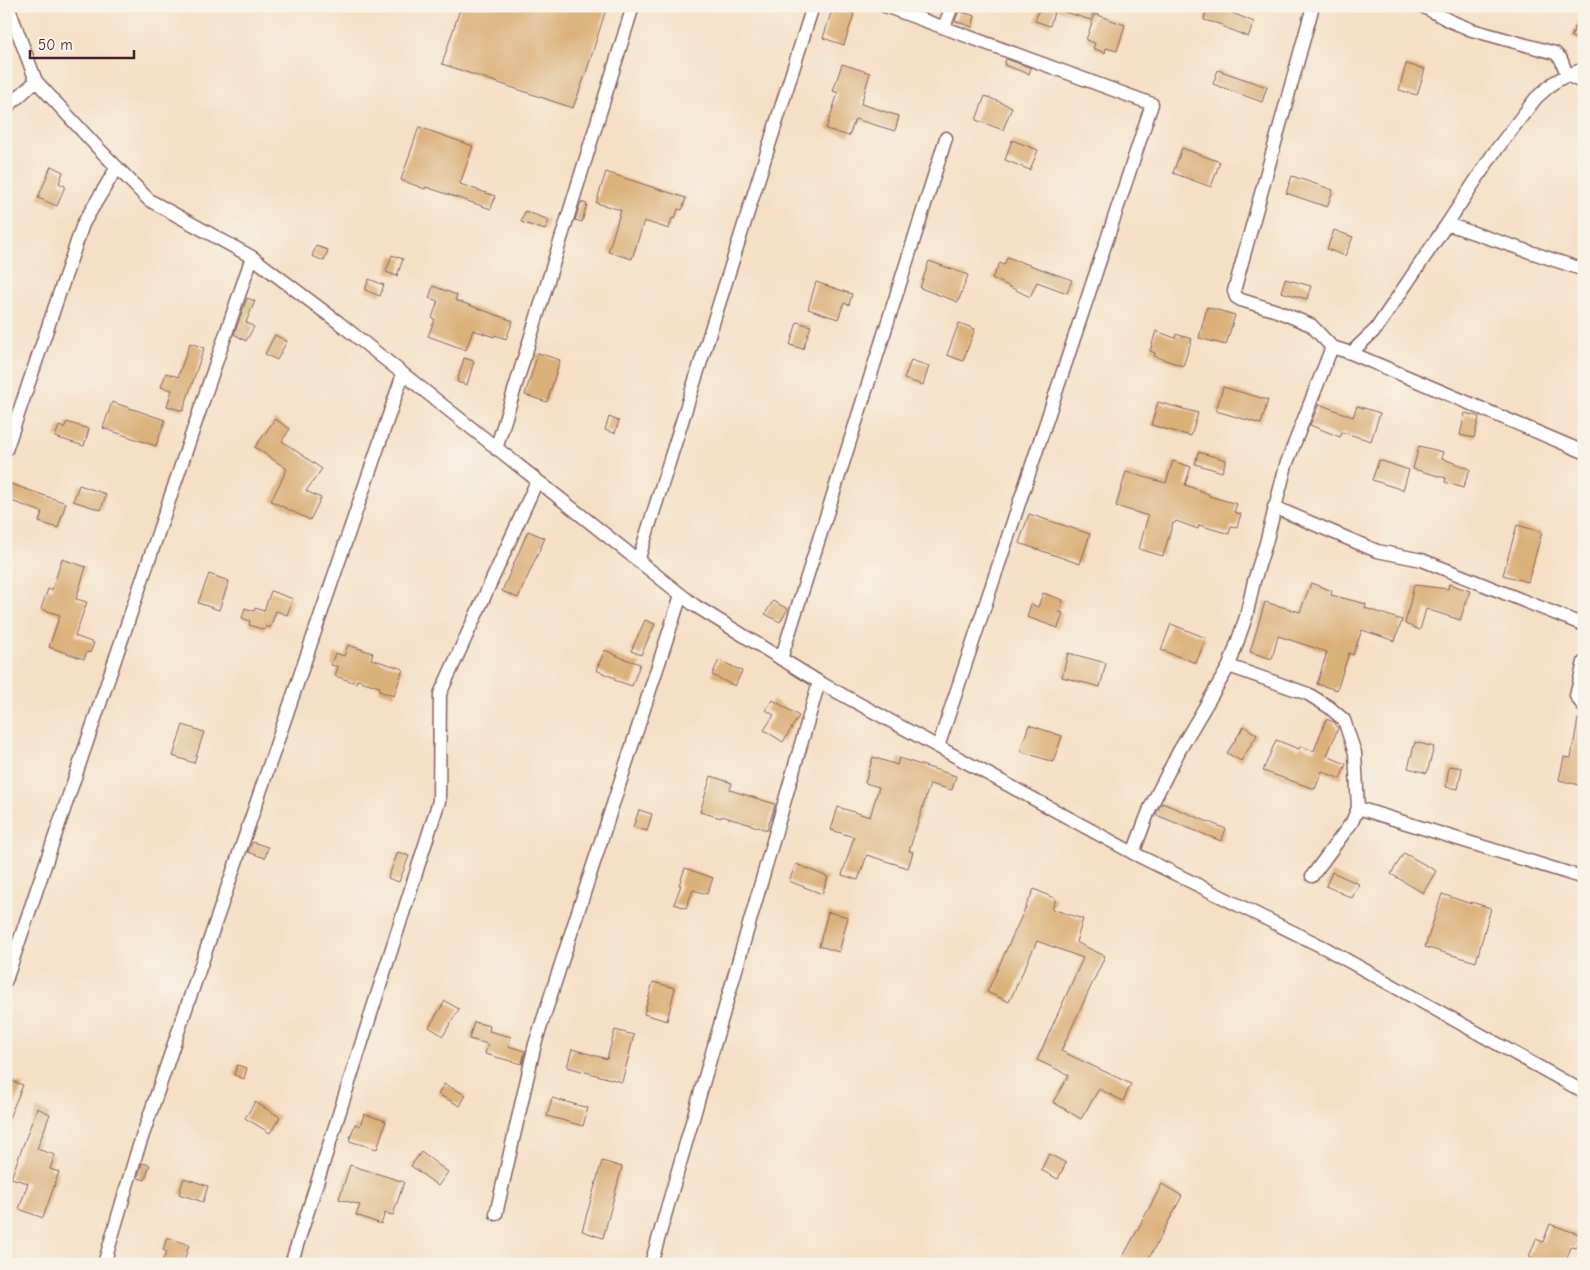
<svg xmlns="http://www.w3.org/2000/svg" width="1590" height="1270" viewBox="0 0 1590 1270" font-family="'Comic Neue',sans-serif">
	<rect width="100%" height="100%" fill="#f7f3e8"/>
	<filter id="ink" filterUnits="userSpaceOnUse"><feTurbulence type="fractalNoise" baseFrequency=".02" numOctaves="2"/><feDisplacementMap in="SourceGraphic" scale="10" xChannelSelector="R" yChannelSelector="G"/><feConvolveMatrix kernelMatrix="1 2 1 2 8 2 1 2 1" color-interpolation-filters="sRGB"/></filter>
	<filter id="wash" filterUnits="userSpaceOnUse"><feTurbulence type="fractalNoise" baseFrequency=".0096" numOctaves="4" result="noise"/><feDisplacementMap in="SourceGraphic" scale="20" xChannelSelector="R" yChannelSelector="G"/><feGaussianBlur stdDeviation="1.12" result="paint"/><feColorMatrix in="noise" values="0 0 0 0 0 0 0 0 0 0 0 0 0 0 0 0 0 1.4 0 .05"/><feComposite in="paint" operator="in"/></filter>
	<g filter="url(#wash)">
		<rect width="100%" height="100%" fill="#f5dfc5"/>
		<g id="blocks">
			<path fill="#dbb17a" d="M461 6H607L587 70 573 108 442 64Z
				M1040 6 1055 9V6H1095L1091 20 1055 9 1050 26 1035 21Z
				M1207 6H1224L1223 9 1254 22 1248 37 1222 26 1223 25 1204 20Z
				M833 7 854 14 844 45 823 38Z
				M1584 7V42L1571 37Z
				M959 11 975 16 972 27 955 21Z
				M1095 14 1125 25 1117 51 1106 48 1105 53 1093 48 1095 43 1086 40Z
				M1006 59 1031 68 1029 74 1004 65Z
				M842 64 870 73 861 104 899 116 895 131 855 119 849 136 826 129 838 93 833 91Z
				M1406 64 1425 69 1417 95 1399 90Z
				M1218 70 1267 87 1262 102 1213 84Z
				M985 96 1012 107 1003 130 976 120Z
				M419 127 473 146 460 184 495 196 491 209 426 187 425 189 401 180Z
				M1012 140 1038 150 1030 170 1005 160Z
				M1182 148 1220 162 1211 187 1173 173Z
				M51 166 63 172 59 183 65 186 57 206 38 198Z
				M606 172 686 198 682 210 678 209 675 219 672 218 669 229 644 221 632 259 608 252 621 210 596 203Z
				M1292 176 1333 190 1327 207 1286 193Z
				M581 202 587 204 582 222 575 220Z
				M525 211 549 220 545 230 521 222Z
				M1334 230 1353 237 1345 256 1327 249Z
				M316 246 328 250 324 261 312 256Z
				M392 255 403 259 397 276 386 272Z
				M1007 257 1072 280 1067 293 1037 282 1030 297 992 278 1000 263 1004 265Z
				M929 261 968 275 958 302 920 288Z
				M369 279 384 285 380 296 365 290Z
				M1285 279 1311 286 1307 299 1281 292Z
				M816 282 852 294 849 305 844 303 838 319 808 309Z
				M433 286 457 295 455 300 513 321 506 339 495 335 494 337 473 330 466 350 428 336 435 319 432 318 438 301 429 298Z
				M247 298 255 301 246 322 254 327 246 341 234 334Z
				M1207 307 1235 315 1226 345 1199 338Z
				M797 322 811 326 803 349 790 345Z
				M959 323 975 329 963 361 947 355Z
				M1156 331 1175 338 1176 334 1192 339 1183 366 1154 356 1155 353 1150 351Z
				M275 335 287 341 277 360 265 354Z
				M190 343 204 348 183 411 167 406 172 390 161 387 166 373 178 377Z
				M538 353 560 360 547 402 525 395Z
				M464 358 474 361 467 385 457 382Z
				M911 360 929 366 923 385 904 379Z
				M1223 387 1268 400 1261 424 1216 411Z
				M112 402 165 420 156 446 103 428Z
				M1158 402 1198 413 1191 436 1151 425Z
				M1319 404 1353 417 1357 406 1380 413 1371 441 1342 432 1340 437 1310 425Z
				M1465 413 1479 417 1474 438 1460 435Z
				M609 417 619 421 615 433 605 430Z
				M275 419 290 429 282 441 322 469 306 491 321 498 310 520 271 501 287 469 255 447Z
				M67 422 89 429 84 446 55 437 59 426 64 428Z
				M1419 446 1443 452 1441 458 1470 469 1463 488 1445 482 1446 478 1413 469Z
				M1198 452 1226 460 1222 472 1195 464Z
				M1379 460 1409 470 1403 490 1372 480Z
				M1173 461 1191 467 1185 485 1209 494V496L1237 504 1234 512 1241 514 1237 527 1231 526 1229 534 1199 525 1198 529 1176 521 1175 523H1173L1163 556 1139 549 1148 516 1116 506 1126 472 1166 483Z
				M11 484 66 503 58 528 39 522 42 512 6 499Z
				M79 485 106 494 101 510 73 501Z
				M1029 514 1090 534 1080 564 1019 543Z
				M1517 525 1542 532 1528 582 1503 575Z
				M528 531 545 538 518 598 502 591Z
				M62 559 86 567 76 599 87 602 75 636 94 643 90 653 87 652 84 659 49 647 60 615 41 609 48 589 52 590Z
				M209 574 229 581 219 610 198 603Z
				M1311 583 1332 591 1331 595 1366 604 1365 608 1402 620 1395 641 1362 630 1353 655 1349 653 1337 690 1317 684 1327 652 1278 636 1272 659 1250 652 1265 602 1300 612Z
				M1449 584 1470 591 1460 620 1426 609 1420 630 1405 624 1414 585 1448 589Z
				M271 591 293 599 287 615 276 611 270 628 266 626 265 630 249 625 250 621 242 618 245 608 254 611 255 608 264 611Z
				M1043 593 1063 600 1059 612 1063 613 1058 628 1027 617 1031 604 1038 607Z
				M773 601 788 609 780 622 765 614Z
				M645 620 655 624 641 655 631 651Z
				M1171 624 1206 638 1196 663 1161 650Z
				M348 645 373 653 371 659 403 669 394 696 379 691 380 687 357 680 356 683 335 676 338 667 331 665 335 653 344 656Z
				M605 650 622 658 640 664 632 686 614 680 615 678 596 670Z
				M1068 653 1106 663 1100 687 1062 677Z
				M719 660 742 671 735 686 712 675Z
				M773 700 799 716 783 742 764 730 774 715 766 710Z
				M1326 719 1334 722 1338 728 1327 756 1346 764 1340 779 1322 771 1315 789 1263 771 1276 740 1299 749 1301 746 1314 751Z
				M1578 719 1584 720V765L1579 785 1559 780 1564 757 1571 758Z
				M183 725 204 732 194 763 173 756Z
				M1029 725 1062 736 1053 762 1020 751Z
				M1244 726 1257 735 1241 761 1227 753Z
				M1415 742 1434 747 1427 773 1408 768Z
				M873 757 897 765 899 758 956 776 952 790 930 784 909 851 913 852 908 868 867 855 858 880 842 875 854 837 831 830 838 807 870 817 879 787 865 783Z
				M1449 766 1462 768 1458 789 1446 787Z
				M711 776 732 783 730 790 775 804 767 830 722 816 721 818 700 812Z
				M1162 803 1226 829 1221 841 1156 815Z
				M639 810 652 814 647 831 633 827Z
				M252 842 268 847 265 858 248 852Z
				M398 852 409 856 399 882 388 878Z
				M1404 853 1436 871 1423 893 1391 874Z
				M796 864 828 877 822 894 789 881Z
				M685 868 713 878 707 894 693 890 686 908 674 904 681 885H679Z
				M1332 872 1359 884 1352 898 1326 886Z
				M1034 889 1056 899 1052 909 1083 919 1076 942 1105 956 1061 1051 1131 1084 1123 1101 1099 1089 1081 1119 1053 1102 1069 1075 1037 1060 1083 958 1037 941 1009 1002 987 992Z
				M1442 894 1471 904V902L1491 908 1476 962 1425 947Z
				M828 912 848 917 839 952 819 946Z
				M653 982 675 988 667 1021 644 1014Z
				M445 1001 459 1009 443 1036 429 1027Z
				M474 1022 490 1026 489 1031 511 1037 508 1046 525 1051 522 1064 485 1054 488 1044 469 1039Z
				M615 1030 634 1035 622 1082 567 1067 572 1049 607 1059Z
				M237 1065 247 1068 244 1079 234 1075Z
				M6 1079 23 1085 6 1125Z
				M444 1084 466 1095 460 1106 438 1094Z
				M552 1098 588 1108 583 1126 547 1116Z
				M255 1102 280 1117 270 1133 245 1118Z
				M37 1108 50 1114 37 1149 55 1155 50 1169 59 1172 43 1218 19 1209 28 1183 11 1178Z
				M364 1114 386 1121 377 1149 349 1141 355 1124 360 1126Z
				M421 1152 448 1172 438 1186 411 1166Z
				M1049 1154 1066 1163 1058 1179 1041 1170Z
				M602 1161 622 1167 603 1238 582 1231Z
				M142 1163 150 1165 145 1180 138 1178Z
				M350 1165 404 1182 393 1215 385 1213 381 1224 356 1215 360 1205 339 1199Z
				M184 1178 208 1186 203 1202 179 1194Z
				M1162 1184 1182 1196 1146 1264H1119Z
				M1550 1224 1581 1235 1576 1248 1571 1247 1565 1264H1546L1529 1257 1536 1239 1543 1242Z
				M167 1237 189 1245 183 1264H160L167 1252 163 1250Z"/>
		</g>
	</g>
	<g filter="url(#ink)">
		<use href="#blocks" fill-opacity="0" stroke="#866261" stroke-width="1"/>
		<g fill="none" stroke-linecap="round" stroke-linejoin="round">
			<defs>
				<path id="minor" d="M8 6 36 81 98 148 149 200 252 257 338 322 694 605 819 682 1133 853 1325 948 1584 1092
					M885 6 1152 104 938 747
					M1313 6 1234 291 1236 297 1241 300 1277 311 1311 325 1332 347 1351 353 1376 329 1447 224 1584 270
					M1422 6 1450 21 1472 30 1555 53 1561 59 1567 75 1584 83
					M944 27 952 6
					M6 108 36 81
					M1447 224 1493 154 1536 98 1553 83 1567 75 1584 69
					M1351 353 1584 452
					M496 449 633 6
					M6 450 83 224 117 167
					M1274 507 1377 551 1422 560 1584 625
					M638 561 813 6
					M781 659 946 138
					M1584 662 1576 696 1584 707
					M1229 666 1308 694 1329 707 1344 720 1355 753 1358 808 1584 878
					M1133 853 1150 808 1179 751 1229 666 1246 617 1254 581 1266 543 1286 465 1332 347
					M1312 876 1352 822 1358 808
					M6 980 252 257
					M496 1214 535 1044 681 595
					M104 1264 136 1155 403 374
					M291 1264 439 801 440 694 537 481
					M651 1264 819 682"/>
			</defs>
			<use href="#minor" stroke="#866261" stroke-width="15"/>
			<use href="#minor" stroke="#fff" stroke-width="12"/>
		</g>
	</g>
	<rect width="1590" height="1270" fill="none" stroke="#f7f3e8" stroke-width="25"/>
	<path d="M30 50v8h104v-8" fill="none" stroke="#4a1f2b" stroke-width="2.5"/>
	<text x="38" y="50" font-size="15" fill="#4a1f2b" stroke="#f7f3e8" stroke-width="4" paint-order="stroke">50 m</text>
</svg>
